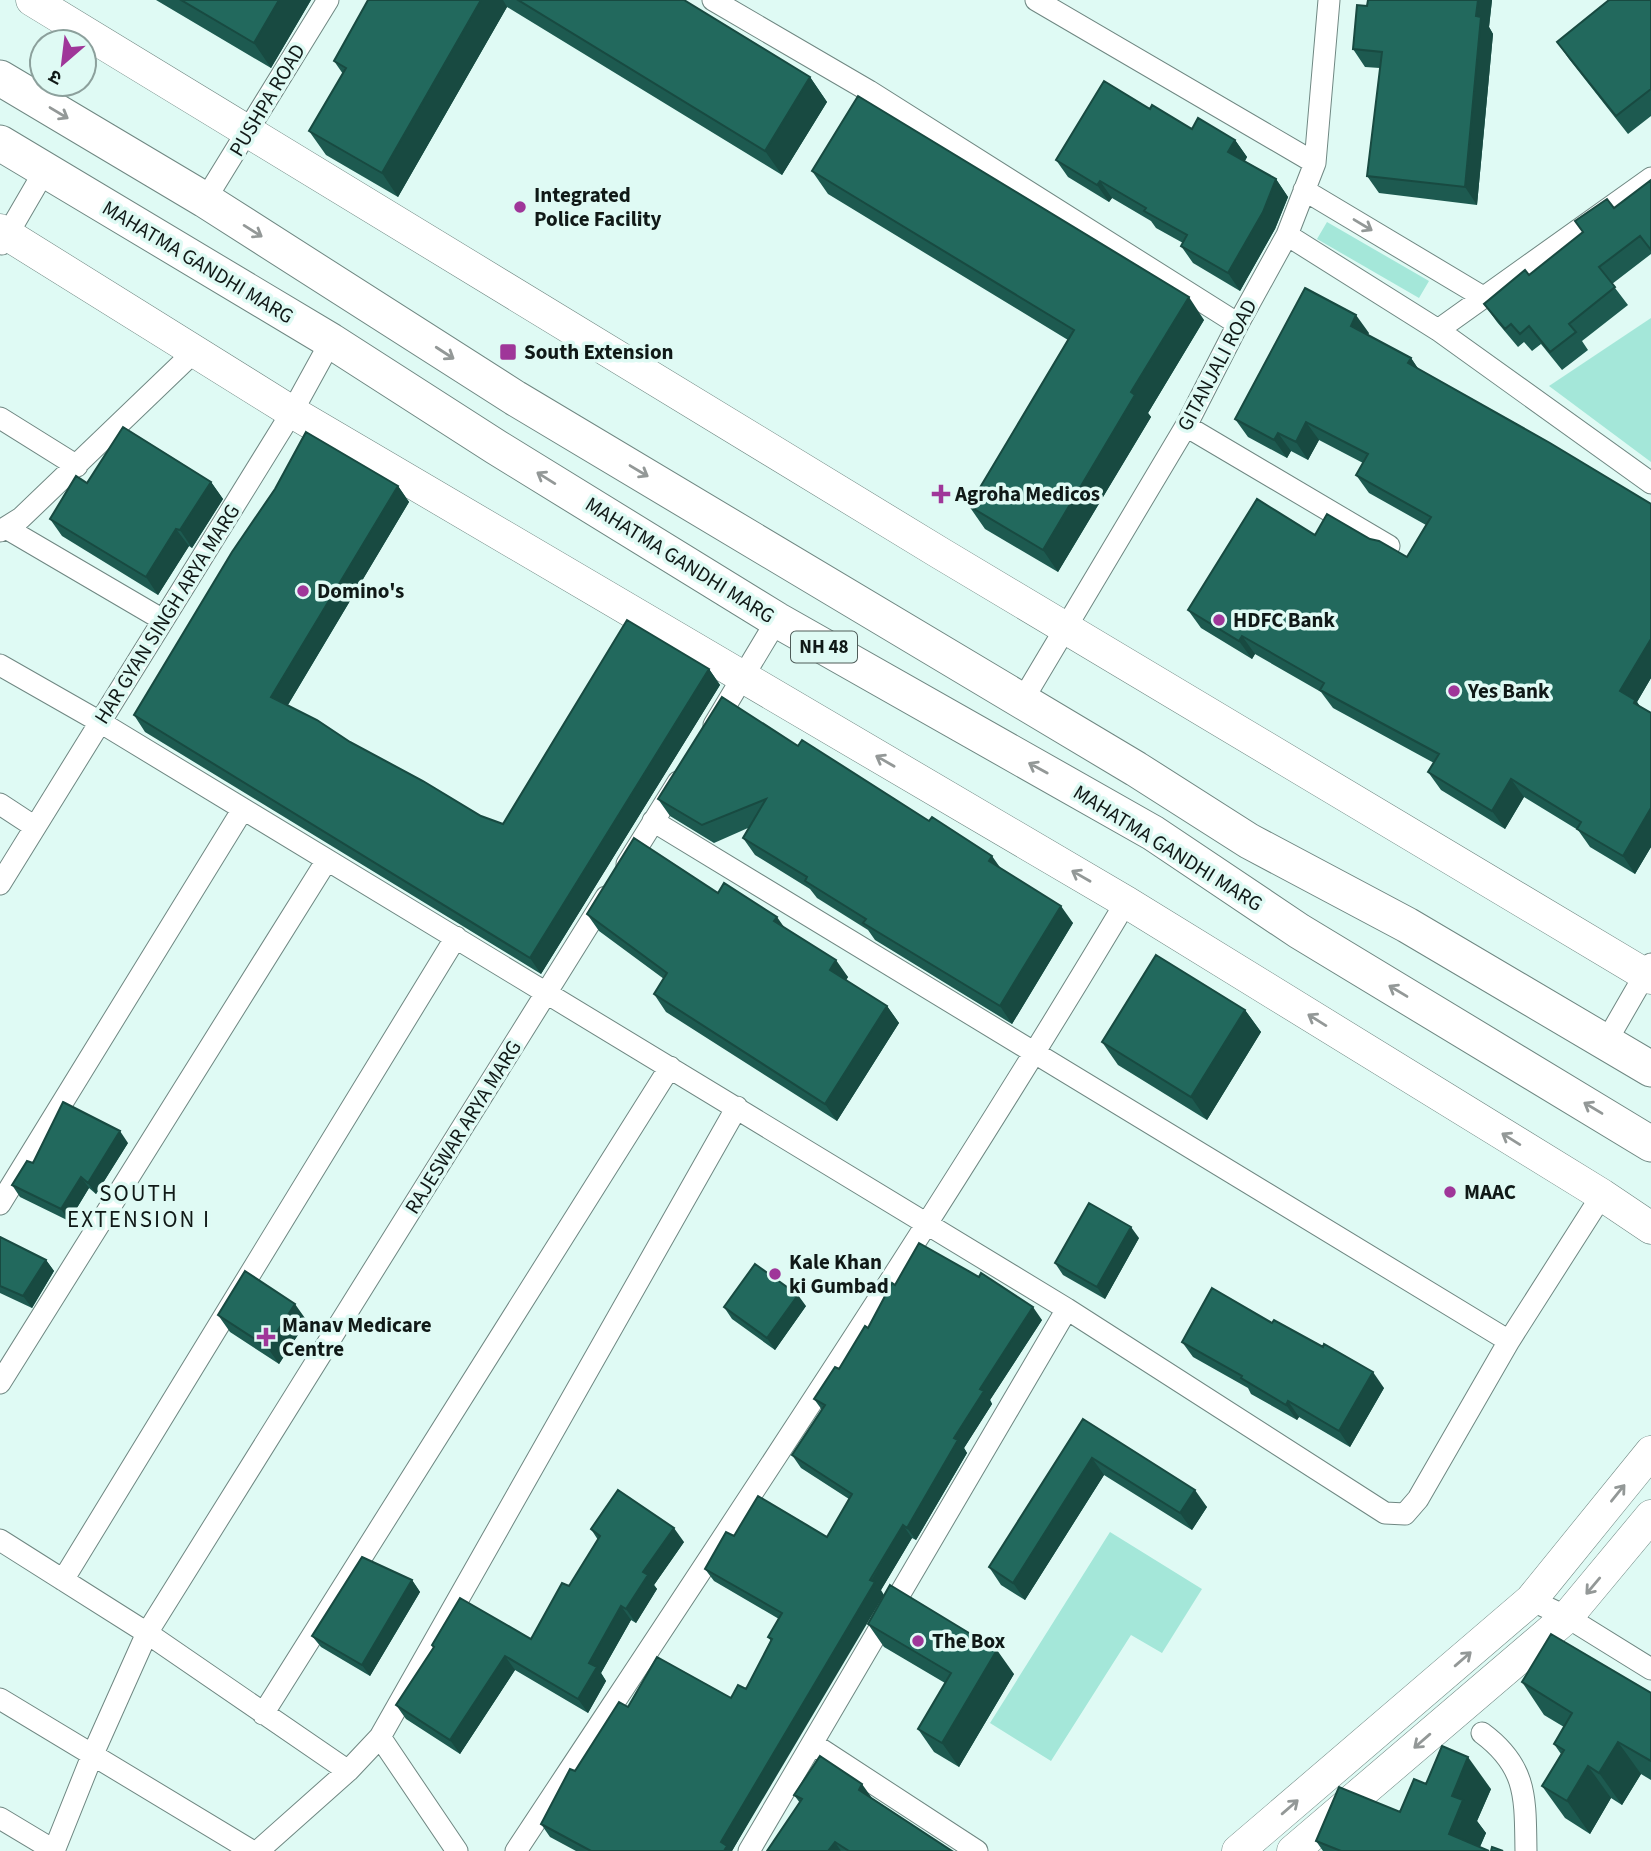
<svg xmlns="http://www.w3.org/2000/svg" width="1651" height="1851" viewBox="0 0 1651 1851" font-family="'Source Sans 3','Noto Sans Devanagari',sans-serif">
	<rect width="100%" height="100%" fill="#dffaf4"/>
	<path fill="#a4e7d9" d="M1327 222 1429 281 1419 298 1317 239Z
		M1651 318V462L1549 386Z
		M1110 1532 1202 1589 1162 1653 1131 1635 1051 1761 990 1723Z"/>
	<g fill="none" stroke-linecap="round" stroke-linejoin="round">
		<defs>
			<path id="street" d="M713 0 869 91 1238 324
				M1036 0 1315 163
				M1304 190 1483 297
				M205 200 328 0
				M1287 235 1438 330 1651 483
				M2 244 45 170
				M1438 330 1651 178
				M0 418 77 466
				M1186 426 1389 546
				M6 528 163 620
				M0 531 21 518 195 351
				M0 665 100 722 1067 1309 1385 1513 1405 1514 1418 1499 1509 1341 1602 1195
				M1022 701 1186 426 1238 324 1287 235 1315 163 1329 0
				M714 725 777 620
				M0 804 35 827
				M653 821 1509 1341
				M627 864 678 782
				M0 884 292 412 331 341
				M1606 1042 1651 964
				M0 1204 243 809
				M0 1383 327 860
				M0 1540 147 1633 348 1771
				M63 1580 456 937
				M1531 1600 1567 1617 1651 1669
				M0 1699 252 1851
				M263 1714 670 1067
				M1482 1733C1528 1767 1525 1799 1526 1851
				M380 1737 457 1851
				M813 1744 977 1851
				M0 1818 55 1851
				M54 1851 92 1756 147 1633 606 897
				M258 1851 348 1771 380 1737 737 1107
				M516 1851C723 1537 933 1225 1126 902
				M749 1851 1067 1309"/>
			<path id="secondary" d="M32 0 940 553 1651 978
				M0 230 292 412 1126 902 1602 1195 1651 1228
				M1238 1851 1531 1600 1651 1452
				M1293 1851 1567 1617 1651 1516"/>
			<path id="primary" d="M0 78 205 200 515 398 1136 769 1249 841 1407 925 1651 1069
				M0 143 331 341 496 447 777 620 1153 833 1299 931 1651 1144"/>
		</defs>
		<use href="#street" stroke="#6f8782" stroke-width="23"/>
		<use href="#secondary" stroke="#6f8782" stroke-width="33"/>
		<use href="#primary" stroke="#6f8782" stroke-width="37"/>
		<use href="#street" stroke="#fff" stroke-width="21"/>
		<use href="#secondary" stroke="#fff" stroke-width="32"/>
		<use href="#primary" stroke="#fff" stroke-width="35"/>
	</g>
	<path fill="#1d5a50" d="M156 0H311L271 68Z
		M368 0H684L810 77 827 102 782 175 507 7 398 197 326 155 309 131 343 74 334 61Z
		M1368 0H1492L1489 27 1493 34 1477 205 1379 193 1367 176 1380 68 1365 67 1353 49 1367 6Z
		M1651 0V116L1628 134 1569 59 1557 42Z
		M1150 109 1192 129 1235 140 1247 157 1245 161 1276 179 1288 197 1275 229 1240 291 1193 263 1181 246 1183 243 1156 228 1151 221 1112 198 1109 202 1068 177 1056 160Z
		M812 171 1204 320 1148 413 1151 417 1058 572 985 529 969 506 1068 340 828 194Z
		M1651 180V254L1612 284 1628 305 1582 341 1588 350 1562 370 1541 344 1532 351 1524 342 1518 347 1497 322 1484 304 1529 275Z
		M1369 333 1368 335 1411 358 1419 370 1651 504V678L1637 702 1640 707 1651 713V847L1635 874 1590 847 1578 830 1524 797 1505 829 1441 790 1428 772 1434 763 1333 708 1321 692 1255 654 1252 659 1201 628 1188 610 1315 535 1370 539 1407 557 1426 525 1369 493 1356 475 1363 463 1319 440 1308 460 1291 451 1287 458 1248 437 1235 419Z
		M211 482 223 499 192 548 189 546 158 595 62 536 50 519 87 483Z
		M398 486 409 502 288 705 350 742 481 816 503 824 709 669 720 685 541 974 145 732 134 715Z
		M798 746 1000 868 1073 923 1012 1024 875 940 868 930 817 898 810 889 755 855 743 838 748 828 714 843 670 816 658 799Z
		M718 893 784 927 848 977 846 980 887 1006 899 1023 837 1121 666 1012 654 994 664 979 599 931 587 914Z
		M1245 1010 1261 1032 1207 1120 1118 1065 1102 1042Z
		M128 1143 96 1194 89 1188 69 1221 20 1197 12 1185 33 1163Z
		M0 1237 46 1260 54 1271 32 1308 0 1293Z
		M1139 1238 1105 1299 1063 1275 1055 1263Z
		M895 1285 1042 1320 990 1400 992 1404 964 1448 967 1453 916 1540 912 1538 881 1590 732 1851H576L550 1837 541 1824 575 1771 628 1707 731 1698 746 1689 771 1641 768 1637 779 1619 714 1581 705 1569 734 1536 827 1537 849 1499 801 1468 792 1455 822 1410 814 1399 839 1369 868 1328Z
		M806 1306 775 1350 732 1319 724 1307Z
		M218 1315 307 1321 279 1364 230 1332Z
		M1182 1342 1384 1388 1350 1447 1299 1417 1297 1420 1251 1394 1248 1388 1193 1357Z
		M1083 1419 1207 1507 1192 1530 1104 1475 1025 1600 1001 1585 989 1567Z
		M591 1529 684 1542 654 1585 657 1589 636 1623 631 1620 601 1673 606 1681 588 1713 515 1670 460 1754 406 1719 396 1705 434 1648 432 1645 531 1639 569 1586 598 1540Z
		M412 1580 420 1592 370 1676 321 1647 312 1636Z
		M868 1624 1014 1674 959 1767 934 1752 918 1729 945 1683 884 1647Z
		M1522 1682 1651 1693V1780L1641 1774 1622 1805 1611 1798 1590 1834 1565 1818 1542 1786 1561 1754 1554 1744 1564 1727 1544 1715Z
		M1426 1784 1491 1789 1477 1821 1486 1833 1480 1847 1489 1851H1323L1316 1841 1400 1812Z
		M794 1795 872 1798 952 1851H767L800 1803Z"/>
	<path fill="#184a41" d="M279 0H311L271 68 254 43Z
		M481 0H503L507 7 398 197 382 173Z
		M1478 0H1492L1489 27 1493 34 1477 205 1465 187Z
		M810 77 827 102 782 175 765 151Z
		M1235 140 1247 157 1240 169 1228 152Z
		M1276 179 1288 197 1275 229 1240 291 1228 273Z
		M1100 181 1112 198 1109 202 1097 185Z
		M1189 297 1204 320 1148 413 1151 417 1058 572 1043 550 1131 392Z
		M1356 315 1369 333 1363 344 1351 326Z
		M1411 358 1423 376 1408 363Z
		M1306 422 1319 440 1308 460 1296 442Z
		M1278 433 1291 451 1287 458 1274 440Z
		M211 482 223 499 192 548 180 530Z
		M398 486 409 502 283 713 271 697Z
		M176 529 189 546 158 595 146 577Z
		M1242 636 1255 654 1252 659 1239 641Z
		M1651 639V678L1637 702 1648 718 1620 691Z
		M709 669 720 685 541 974 530 958Z
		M1511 779 1524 797 1505 829 1492 811Z
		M1651 808V847L1635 874 1623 856Z
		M992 856 1004 873 989 861Z
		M1061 906 1073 923 1012 1024 1000 1006Z
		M777 917 789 934 774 921Z
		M836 960 848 977 842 987 830 970Z
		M887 1006 899 1023 837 1121 825 1104Z
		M1245 1010 1261 1032 1207 1120 1191 1097Z
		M120 1131 128 1143 96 1194 88 1183Z
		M81 1177 89 1188 69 1221 61 1209Z
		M1131 1227 1139 1238 1105 1299 1097 1287Z
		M46 1260 54 1271 32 1308 23 1296Z
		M798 1295 806 1306 775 1350 767 1338Z
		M295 1304 307 1321 279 1364 267 1347Z
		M1033 1307 1042 1320 990 1400 992 1404 964 1448 967 1453 916 1540 907 1528 980 1389Z
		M1373 1372 1384 1388 1350 1447 1339 1431Z
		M1288 1401 1299 1417 1297 1420 1286 1405Z
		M1092 1458 1104 1475 1025 1600 1013 1583Z
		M1195 1490 1207 1507 1192 1530 1180 1513Z
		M903 1525 912 1538 881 1590 884 1595 732 1851H724L721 1842Z
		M674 1528 684 1542 654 1585 657 1589 636 1623 626 1609 643 1572Z
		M412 1580 420 1592 370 1676 362 1665Z
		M621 1606 631 1620 601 1673 606 1681 588 1713 578 1699 589 1663Z
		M997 1650 1014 1674 959 1767 942 1743Z
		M505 1656 515 1670 460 1754 450 1740Z
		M1618 1742 1641 1774 1622 1805 1599 1773Z
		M1468 1757 1491 1789 1477 1821 1486 1833 1478 1851 1449 1834 1452 1796Z
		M1588 1766 1611 1798 1590 1834 1567 1801Z
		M862 1784 872 1798 859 1790Z
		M835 1842 841 1851H828Z"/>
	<path fill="#22695d" stroke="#184a41" stroke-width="2" d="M181 0H279L254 43Z
		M368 0H481L382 173 309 131 346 68 334 61Z
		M518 0H684L810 77 765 151Z
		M1368 0H1478L1476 16 1481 17 1465 187 1367 176 1382 52 1353 49 1357 5 1367 6Z
		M1609 0H1651V89L1616 116 1557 42Z
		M1104 81 1150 109 1152 105 1192 129 1198 118 1235 140 1228 152 1276 179 1263 212 1228 273 1181 246 1187 235 1144 211 1146 208 1100 181 1097 185 1056 160Z
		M858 96 1189 297 1131 392 1135 395 1043 550 969 506 1074 330 812 171Z
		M1651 180V250L1640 236 1599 267 1615 287 1569 324 1576 332 1550 352 1529 326 1520 334 1511 324 1505 329 1484 304 1525 270 1529 275 1583 232 1575 221 1607 199 1614 208Z
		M1305 288 1356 315 1351 326 1411 358 1408 363 1550 443 1651 504V639L1620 691 1635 700 1634 703 1651 713V808L1623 856 1577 829 1581 822 1511 779 1492 811 1428 772 1439 754 1320 690 1324 683 1242 636 1239 641 1188 610 1257 499 1315 535 1327 514 1370 539 1379 541 1407 557 1431 517 1356 475 1368 454 1306 422 1296 442 1278 433 1274 440 1235 419Z
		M123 427 211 482 180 530 176 529 146 577 50 519 76 476 87 483Z
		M306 432 398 486 271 697 317 720 350 742 423 781 481 816 503 824 627 620 709 669 530 958 134 715 232 552 275 489Z
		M722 697 798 746 802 740 929 821 932 817 992 856 989 861 1061 906 1000 1006 863 923 866 919 805 881 807 877 743 838 766 799 702 825 658 799Z
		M634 838 718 893 724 883 777 917 774 921 836 960 830 970 887 1006 825 1104 654 994 667 973 587 914Z
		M1156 955 1245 1010 1191 1097 1102 1042Z
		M63 1102 120 1131 88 1183 81 1177 61 1209 12 1185 27 1161 33 1163Z
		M1089 1203 1131 1227 1097 1287 1055 1263Z
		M0 1237 46 1260 23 1296 0 1286Z
		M919 1243 979 1277 981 1273 1033 1307 980 1389 984 1391 954 1438 958 1440 907 1528 903 1525 870 1580 875 1582 721 1842 727 1846 724 1851H591L541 1824 570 1769 575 1771 619 1702 628 1707 657 1657 731 1698 738 1685 746 1689 772 1639 768 1637 782 1613 705 1569 726 1532 734 1536 758 1496 827 1537 852 1494 792 1455 825 1405 814 1399 835 1367 839 1369 865 1326 868 1328 892 1283 895 1285Z
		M755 1264 798 1295 767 1338 724 1307Z
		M245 1271 295 1304 267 1347 218 1315Z
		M1212 1288 1272 1323 1274 1320 1323 1347 1324 1344 1373 1372 1339 1431 1288 1401 1286 1405 1241 1378 1242 1376 1182 1342Z
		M1083 1419 1195 1490 1180 1513 1092 1458 1013 1583 989 1567Z
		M618 1490 674 1528 643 1572 648 1575 626 1609 621 1606 589 1663 597 1667 578 1699 505 1656 450 1740 396 1705 434 1647 432 1645 460 1598 531 1639 562 1583 569 1586 600 1536 591 1529Z
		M362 1557 412 1580 362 1665 312 1636Z
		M890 1585 997 1650 942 1743 918 1729 951 1673 868 1624Z
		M1551 1634 1651 1693V1761L1618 1742 1599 1773 1588 1766 1567 1801 1542 1786 1564 1750 1554 1744 1572 1713 1522 1682Z
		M1442 1746 1468 1757 1452 1796 1463 1800 1449 1834 1489 1851H1341L1316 1841 1339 1787 1400 1812 1414 1779 1426 1784Z
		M820 1756 862 1784 859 1790 952 1851H849L835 1842 828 1851H767L802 1799 794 1795Z
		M1492 1847 1503 1851H1491Z"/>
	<defs><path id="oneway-shaft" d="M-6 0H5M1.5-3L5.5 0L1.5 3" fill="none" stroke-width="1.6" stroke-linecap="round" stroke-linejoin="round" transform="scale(1.75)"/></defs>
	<g stroke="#939897">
		<use href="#oneway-shaft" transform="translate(59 113) rotate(31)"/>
		<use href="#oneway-shaft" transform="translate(1363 225) rotate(31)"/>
		<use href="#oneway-shaft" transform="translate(253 231) rotate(32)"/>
		<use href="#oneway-shaft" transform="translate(445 353) rotate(33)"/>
		<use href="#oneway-shaft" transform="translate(639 471) rotate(31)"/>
		<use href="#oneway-shaft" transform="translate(546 478) rotate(-148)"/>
		<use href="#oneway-shaft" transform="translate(885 761) rotate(-150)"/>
		<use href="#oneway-shaft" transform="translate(1038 768) rotate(-151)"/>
		<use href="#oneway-shaft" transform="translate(1081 876) rotate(-150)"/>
		<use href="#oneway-shaft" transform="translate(1398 991) rotate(-149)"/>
		<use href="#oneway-shaft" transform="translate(1317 1020) rotate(-148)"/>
		<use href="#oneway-shaft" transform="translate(1593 1108) rotate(-149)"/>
		<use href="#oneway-shaft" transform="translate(1511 1139) rotate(-148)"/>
		<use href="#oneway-shaft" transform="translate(1618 1493) rotate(-51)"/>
		<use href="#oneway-shaft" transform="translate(1593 1586) rotate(130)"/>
		<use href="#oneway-shaft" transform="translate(1463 1659) rotate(-41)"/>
		<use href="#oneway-shaft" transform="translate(1422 1741) rotate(139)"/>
		<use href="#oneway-shaft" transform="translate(1290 1807) rotate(-41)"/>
	</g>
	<g fill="#9f3699" stroke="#dffaf4" stroke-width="2.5">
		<circle cx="520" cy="207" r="7"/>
		<rect x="499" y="343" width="18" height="18" rx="3.5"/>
		<path d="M937.5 483.5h7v7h7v7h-7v7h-7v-7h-7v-7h7z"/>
		<circle cx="303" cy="591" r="7"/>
		<circle cx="1219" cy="620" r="7"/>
		<circle cx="1454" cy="691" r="7"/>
		<circle cx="1450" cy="1192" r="7"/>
		<circle cx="775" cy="1274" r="7"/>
		<path d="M262.5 1326.5h7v7h7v7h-7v7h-7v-7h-7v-7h7z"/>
		<circle cx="918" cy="1641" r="7"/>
	</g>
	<g text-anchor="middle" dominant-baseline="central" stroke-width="7" stroke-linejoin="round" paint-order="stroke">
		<rect fill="#dffaf4" stroke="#4e5c59" stroke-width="2" x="791" y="631.5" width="66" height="31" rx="5"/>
		<g font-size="19" font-weight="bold" fill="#101917">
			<text x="824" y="647">NH 48</text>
		</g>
		<g font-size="21" fill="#101917" stroke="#dffaf4">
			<text transform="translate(267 100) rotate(-59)">PUSHPA ROAD</text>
			<text transform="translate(198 262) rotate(31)">MAHATMA GANDHI MARG</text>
			<text transform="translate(1217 365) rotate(-62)">GITANJALI ROAD</text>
			<text transform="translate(680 560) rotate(32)">MAHATMA GANDHI MARG</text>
			<text transform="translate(167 614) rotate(-58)">HAR GYAN SINGH ARYA MARG</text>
			<text transform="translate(1168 848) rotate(32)">MAHATMA GANDHI MARG</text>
			<text transform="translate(463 1127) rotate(-58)">RAJESWAR ARYA MARG</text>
		</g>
		<g font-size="21" font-weight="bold" fill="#101917" stroke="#dffaf4" text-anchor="start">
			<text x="534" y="195">Integrated<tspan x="534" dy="24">Police Facility</tspan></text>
			<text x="524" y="352">South Extension</text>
			<text x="955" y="494">Agroha Medicos</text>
			<text x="317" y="591">Domino's</text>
			<text x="1233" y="620">HDFC Bank</text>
			<text x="1468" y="691">Yes Bank</text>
			<text x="1464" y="1192">MAAC</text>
			<text x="789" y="1262">Kale Khan<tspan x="789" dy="24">ki Gumbad</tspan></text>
			<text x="282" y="1325">Manav Medicare<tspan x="282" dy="24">Centre</tspan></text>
			<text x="932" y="1641">The Box</text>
		</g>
		<g font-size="23" letter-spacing="2" fill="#101917" stroke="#dffaf4">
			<text x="139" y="1193">SOUTH<tspan x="139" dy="26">EXTENSION I</tspan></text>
		</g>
	</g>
	<g transform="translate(63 63) rotate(208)"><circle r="33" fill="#dffaf4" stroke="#8ca09c" stroke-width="2"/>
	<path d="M0-5L12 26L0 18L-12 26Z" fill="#9f3699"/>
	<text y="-10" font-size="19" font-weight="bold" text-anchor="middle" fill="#101917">उ</text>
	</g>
</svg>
